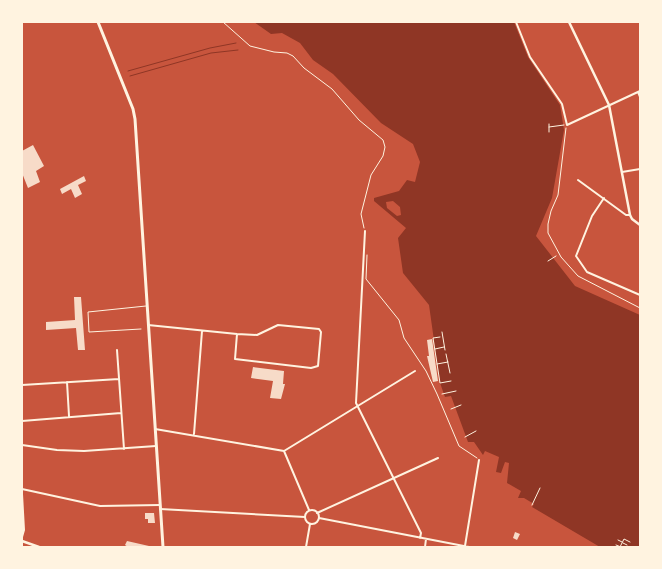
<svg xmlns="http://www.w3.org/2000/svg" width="662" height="569" viewBox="0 0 662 569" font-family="Karla,sans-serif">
	<rect width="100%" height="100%" fill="#c8553d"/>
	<path fill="#8f3625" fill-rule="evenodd" d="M254 22H514L528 57 560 105 564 130 552 198 536 236 575 286 640 315V547H600L532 507 534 504 524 498H518L521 491 507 483 509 463 505 462 501 473 496 472 499 457 485 451 483 455 474 442H468L451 396 445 397 440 383 429 305 403 273 398 238 406 228 374 201V198L399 191 407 180 415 182 420 162 413 144 381 123 333 74 313 60 300 43 282 33 271 34ZM393 201 400 207 401 215 397 216 387 208 386 202Z"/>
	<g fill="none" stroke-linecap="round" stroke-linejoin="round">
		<path stroke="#8f3625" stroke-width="1" d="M128 71 210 48 236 43
			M130 76 211 53 238 50"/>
	</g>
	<path fill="#f7dbc8" d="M33 145 44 166 36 171 40 182 28 188 22 173V151Z
		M84 176 86 181 78 185 82 194 75 198 71 189 62 194 60 189Z
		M74 297H81L85 350H78L76 328 46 330V322L75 320Z
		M432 339 438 381 433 382 427 356H429L427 340Z
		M253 367 284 371 283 384H285L281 399 270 398 273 381 251 378Z
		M145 513H154L155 523H148V519H145Z
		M515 532 520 534 517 540 513 538Z
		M127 541 149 546V547H128L125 545Z"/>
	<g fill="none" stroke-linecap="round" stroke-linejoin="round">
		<path stroke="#fff3e0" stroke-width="1" d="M223 22 250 46 274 52 287 53 293 56 304 68 332 89 359 120 383 140 385 147 383 156 371 175 361 214 364 228
			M549 124V132
			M549 127 564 125
			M566 128 558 195 551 211 548 224V233L561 257 578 276 640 308
			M367 255 366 279 399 320 404 338 426 371 437 394 459 446 477 458
			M548 261 556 256
			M442 332 445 350
			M440 337 433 338 440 383 451 381
			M435 349 444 347
			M446 354 450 373
			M437 364 448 362
			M442 394 456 391
			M451 409 461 405
			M465 437 476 431
			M532 505 540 488
			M618 540 622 542
			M623 543 627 545
			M616 545 621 547
			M620 547 624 539 630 542"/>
		<path stroke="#fff3e0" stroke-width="1" d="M141 329 89 332 88 312 146 306"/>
		<path stroke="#fff3e0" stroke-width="2" d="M516 22 530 57 562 104 567 125 640 91
			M638 92 640 97
			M622 172 640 169
			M578 180 626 215H630
			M604 198 592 216 576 256 587 272 640 295
			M365 231 356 403 421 533 420 538
			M148 325 237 334 257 335 278 325 319 329 321 332 318 366 311 368 235 359 237 334
			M117 350 124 449
			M67 382 69 416
			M22 385 119 379
			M22 421 121 413
			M155 429 284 451
			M194 434 202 331
			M22 445 57 450 84 451 156 446
			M284 451 415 371
			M284 451 309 510
			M22 489 100 506 160 505
			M22 494 24 530 22 537
			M160 509 305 517
			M305 517a7 7 0 1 1 14 0a7 7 0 1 1-14 0Z
			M317 513 438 458
			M319 518 469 547
			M465 546 479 460
			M306 547 310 524
			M425 547 426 539"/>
		<path stroke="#fff3e0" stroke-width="2.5" d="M569 22 609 105 630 215 632 219 640 225
			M22 541 39 547"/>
		<path stroke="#fff3e0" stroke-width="3" d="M98 22 133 109 135 119 163 547"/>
	</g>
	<rect width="662" height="569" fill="none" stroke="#fff3e0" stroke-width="46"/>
</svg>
